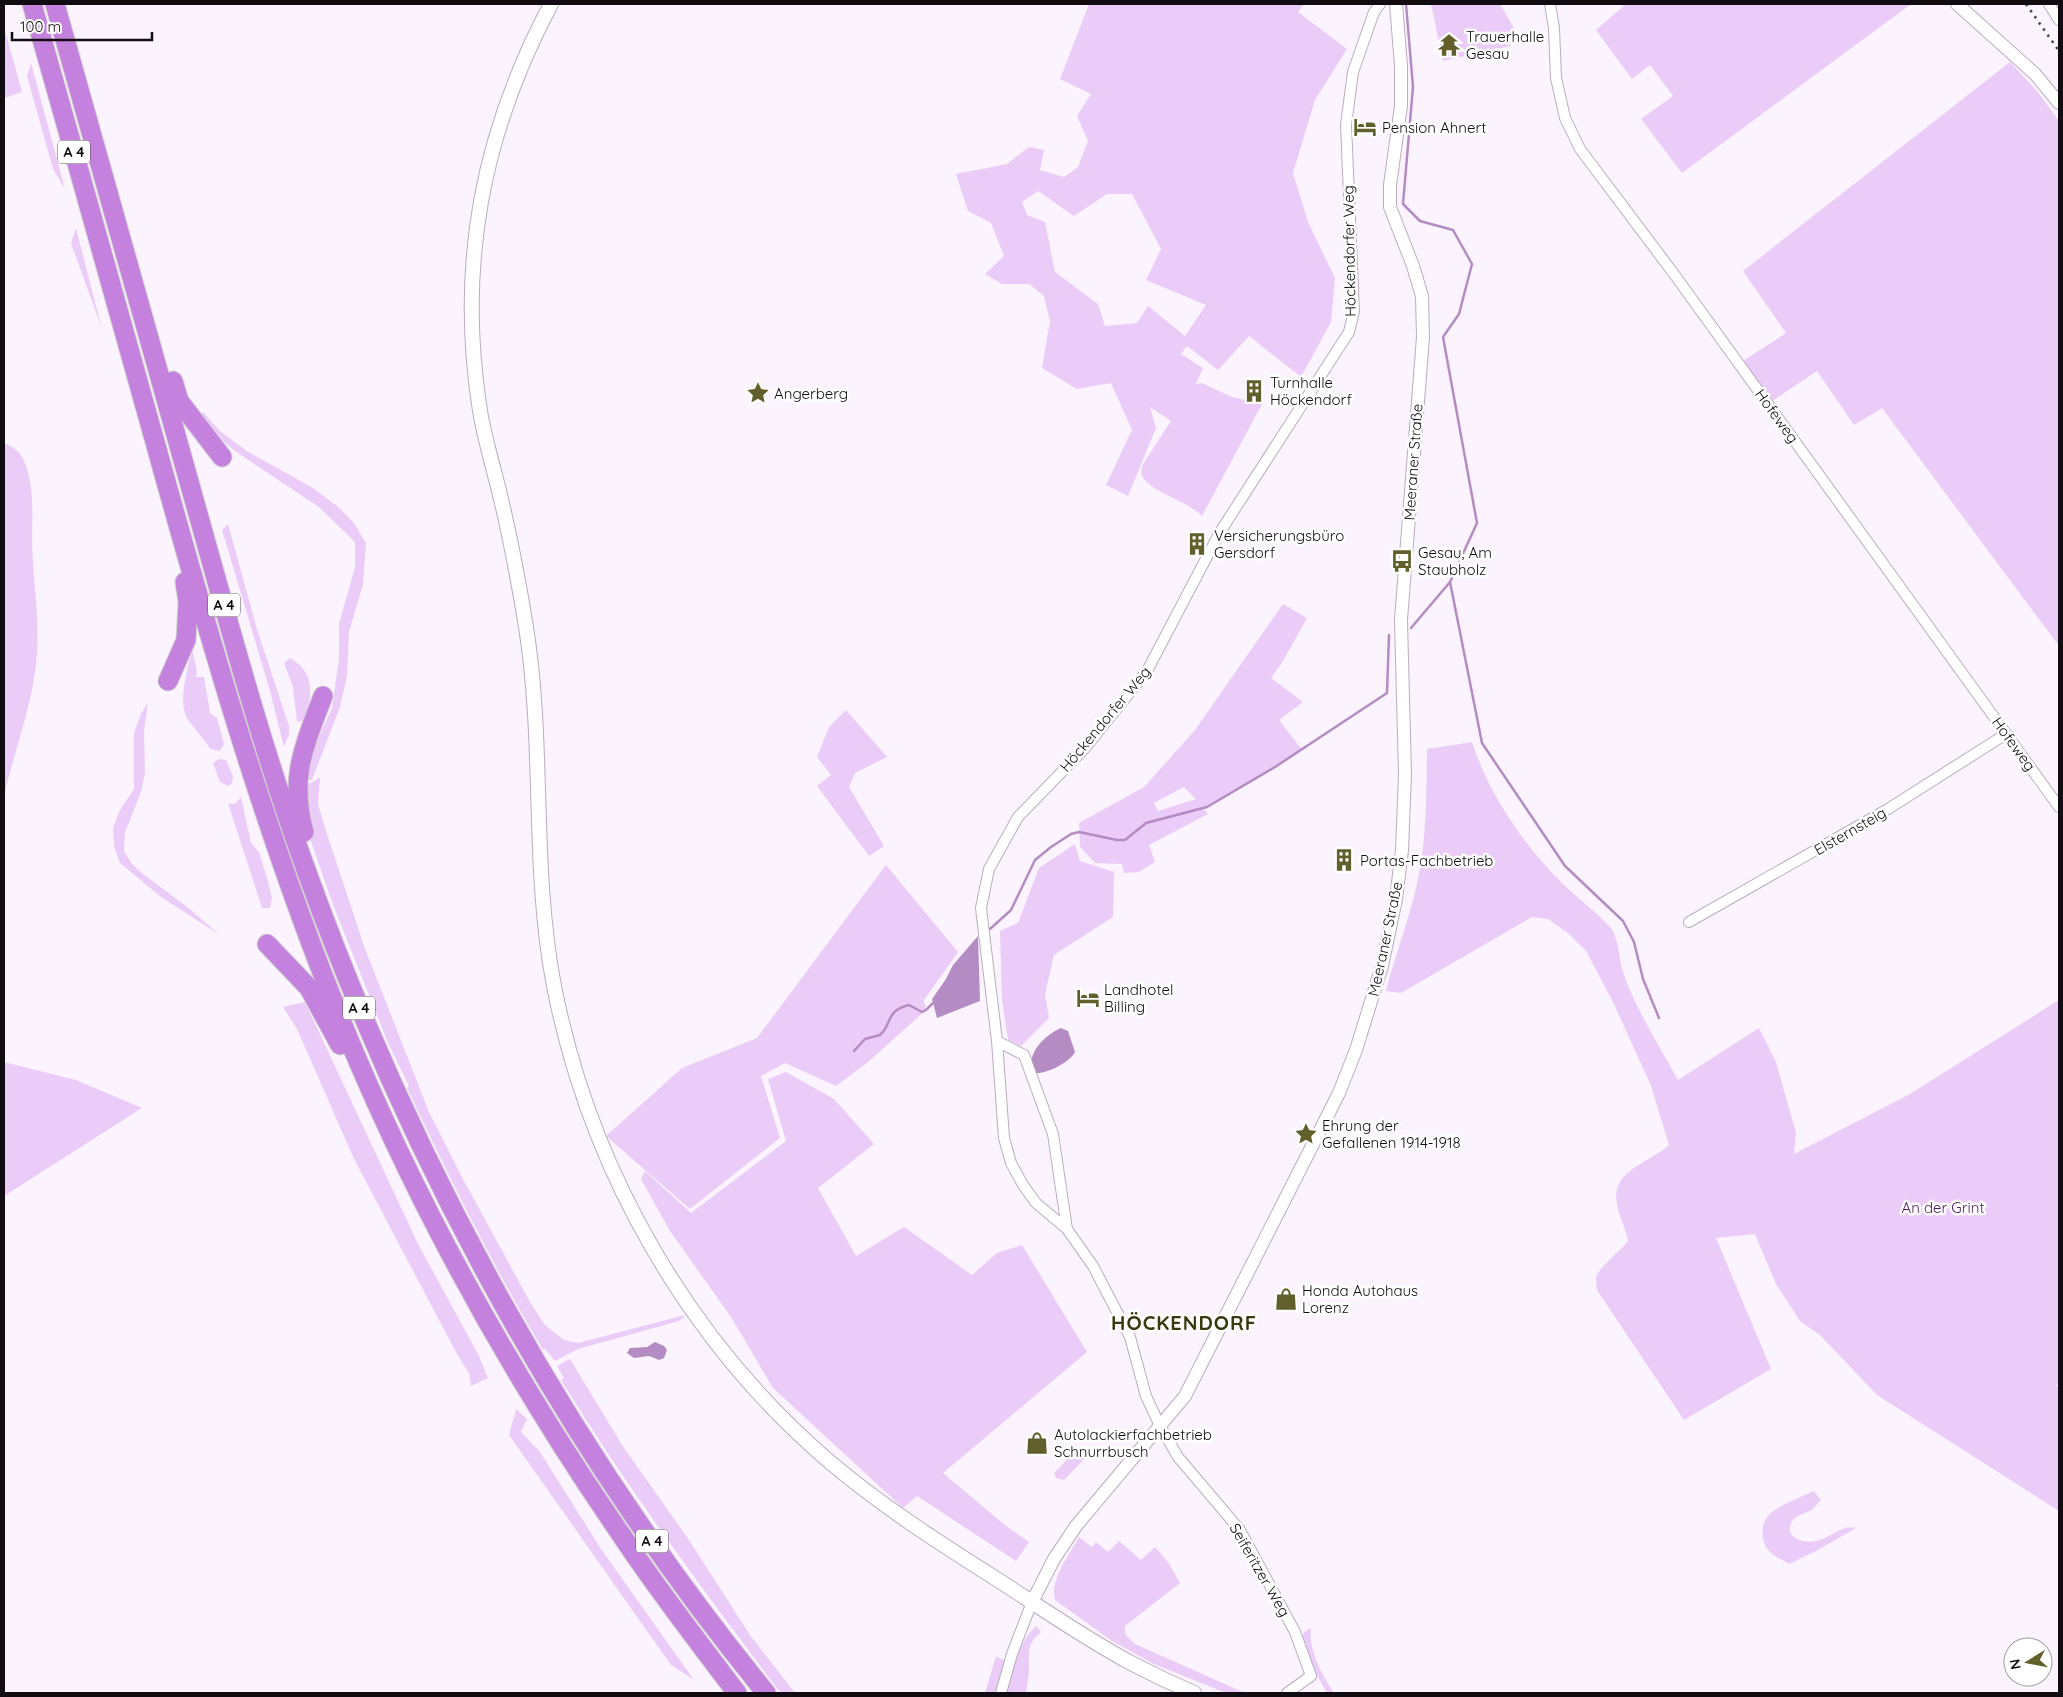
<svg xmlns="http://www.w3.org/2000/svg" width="2063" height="1697" viewBox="0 0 2063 1697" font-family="Quicksand,sans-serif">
	<rect width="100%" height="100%" fill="#fbf4fe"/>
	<path fill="#ebccf8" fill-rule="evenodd" d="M1089 4H1304L1298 12 1347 49 1315 100 1293 173 1308 222 1335 278 1331 322 1301 377 1249 336 1218 370 1187 346 1181 354 1203 368 1196 384 1202 383 1232 397 1262 404 1202 516C1187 501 1156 494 1144 479 1140 474 1141 469 1143 464L1171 421 1150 407 1156 428 1128 496 1106 485 1132 430 1111 383 1077 389 1042 368 1050 321 1044 296 1029 284H1002L985 274 1004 256 991 223 968 211 956 174 1007 164 1029 147 1044 150 1040 170 1064 177 1078 167 1088 141 1077 116 1091 94 1060 79ZM1038 191 1074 216 1107 194H1132L1161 249 1146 280 1206 305 1185 336 1148 306 1137 323 1105 326 1098 304 1055 272 1045 222 1027 215 1022 202Z
		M1431 4H1500L1519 37 1509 39 1510 46 1443 61Z
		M1626 4H1911L1682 173 1641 119 1673 96 1650 65 1632 79 1596 30Z
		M4 27 22 92 4 98Z
		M2010 62 2037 91 2059 121V646L1882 408 1854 425 1817 371 1772 401 1743 361 1786 333 1743 271Z
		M31 63 65 189 53 169 27 76Z
		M76 228 102 329 71 243Z
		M203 412 220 431 247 451 313 488 337 506 354 523 366 543 363 584 349 632 347 676 340 707 312 780H305L315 745 332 708 339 659V624L355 567V542L319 507 235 451 198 420Z
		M4 443C14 447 21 453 25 463 37 495 30 529 33 562 35 599 41 634 35 672 29 715 13 755 4 797Z
		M228 524 257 629 289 726V734L284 747 270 691 222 530Z
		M1283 604 1307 618 1283 661 1271 678 1303 702 1279 720 1302 750 1203 808 1208 814 1149 845 1155 862 1139 872 1124 873 1122 864 1095 863 1080 847 1079 823 1144 787 1195 730ZM1184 787 1196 799 1158 811 1154 803Z
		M192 649 197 671 196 677H204L210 713 217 718 224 744 220 751 210 749C204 738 196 731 189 721 176 704 188 669 192 649Z
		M290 658C316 673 312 695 305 720L297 722 293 687 284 663Z
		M148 702 144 731 145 773 141 792 125 832 124 851 132 864 143 874 186 906 220 935 161 897 120 863 114 846 113 828 120 810 134 789V733L141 714Z
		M846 710 887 757 855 773 849 787 884 846 869 856 817 786 831 775 817 757 829 727Z
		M1472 742C1489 794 1522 843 1561 882 1571 893 1608 921 1613 931 1619 944 1619 959 1623 972 1636 1010 1659 1045 1678 1080L1759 1028 1776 1062 1796 1133 1794 1154 1910 1094 2059 1000V1383L2056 1386 2059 1387V1511L1877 1395 1820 1335 1800 1321 1776 1284 1755 1234 1716 1238 1771 1369 1684 1420 1597 1290C1597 1287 1596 1282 1596 1278 1598 1267 1620 1252 1628 1241 1626 1228 1619 1217 1617 1204 1610 1170 1650 1163 1669 1145L1651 1086 1614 1004 1586 951 1569 934 1548 919 1532 917 1401 993 1386 991C1395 955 1409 920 1417 884 1427 840 1426 794 1427 749Z
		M219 759 226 760 233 776 232 783 228 786 220 782 213 763Z
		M320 778 318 804 327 834 364 946 429 1112 463 1179 530 1302 545 1325 564 1340 578 1343 685 1315 679 1321 578 1349 555 1361 545 1349 543 1350C493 1266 449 1177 407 1088L409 1086 388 1043 332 902 307 830 301 788Z
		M241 797 251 843 259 852 267 878 272 898 270 908H262L228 803 235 804Z
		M1075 844 1080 861 1114 872 1113 917 1054 955 1045 994 1049 1018 1021 1046 1008 1040 1002 1000 1000 931 1018 923 1039 868Z
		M886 865 958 952 924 1000 926 1010 868 1062 836 1086 785 1063 761 1076 780 1138 690 1209 606 1136 682 1068 757 1038Z
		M305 1002 418 1244 478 1354 488 1378 471 1386 469 1373 457 1354 354 1159 297 1029 283 1007Z
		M4 1062 76 1080 142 1108 4 1196Z
		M786 1072 834 1099 874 1144 818 1188 856 1256 904 1227 972 1275 997 1253 1022 1245 1087 1352 943 1473 1006 1526 1029 1542 1016 1561 917 1496 903 1508 773 1388 731 1317 670 1231 641 1179 645 1171 691 1213 786 1141 768 1079Z
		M570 1359 622 1445 689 1540 750 1635 795 1693H781L779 1691C703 1590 627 1488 561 1380L564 1378 557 1366Z
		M516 1409 527 1419 521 1432 540 1452 601 1549 694 1680 671 1665 509 1435Z
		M1078 1448 1093 1450 1064 1480 1056 1478 1054 1473Z
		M1814 1491 1821 1500C1818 1502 1816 1506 1813 1509 1808 1513 1798 1514 1793 1520 1790 1523 1790 1527 1790 1531 1792 1541 1808 1543 1816 1541 1830 1539 1841 1524 1856 1528L1816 1551 1789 1564C1784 1560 1777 1558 1772 1554 1759 1542 1759 1523 1772 1512 1784 1503 1801 1497 1814 1491Z
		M1079 1537 1092 1547 1096 1542 1108 1552 1119 1541 1141 1560 1155 1547 1168 1562 1180 1583 1125 1626V1634L1135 1644 1245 1693H1226L1154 1664 1112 1641 1055 1600C1049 1580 1070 1554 1079 1537Z
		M1036 1626 1041 1632C1027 1642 1029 1653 1029 1669 1029 1677 1027 1685 1026 1693H1007C1013 1671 1018 1642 1036 1626Z
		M1311 1628C1308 1649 1322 1675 1334 1693H1327L1314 1670 1302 1638 1304 1632Z
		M996 1656 1005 1661 996 1693H985Z"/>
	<path fill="#b48cc3" d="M978 936 980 1001 937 1018 932 999 946 979 953 965Z
		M1061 1028 1068 1031 1075 1052C1069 1063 1045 1075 1033 1073 1025 1054 1045 1035 1061 1028Z
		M655 1342 664 1346 667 1350 664 1358 659 1360 649 1356 634 1358 627 1353 630 1348 647 1347Z"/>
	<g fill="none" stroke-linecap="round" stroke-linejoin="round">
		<path stroke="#b48cc3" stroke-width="2.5" d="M1406 4 1413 87 1403 204 1420 221 1453 230 1472 264 1459 314 1443 337 1477 523 1450 582 1482 743 1565 866 1623 921 1634 942 1643 979 1659 1018
			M1411 628 1450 582
			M990 929 1011 910 1035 860 1051 847 1071 834 1079 832 1117 840H1125L1146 823 1207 807 1275 767 1387 693 1389 635
			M854 1051 865 1039 880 1035C893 1023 885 1011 909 1005L922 1012 926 1010 933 1003"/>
		<defs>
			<path id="minor" d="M1550 4 1554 28 1556 78 1565 118 1580 149 1674 274 2059 807
				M2049 4 2059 20
				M1689 922 1888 809 2006 734
				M997 1041 1024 1055 1053 1134 1067 1229
				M1001 1693 1012 1654 1032 1602
				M1287 1693 1311 1676 1295 1632 1240 1530 1178 1457 1160 1426 1146 1396 1130 1337 1093 1266 1067 1229 1036 1203 1023 1185 1011 1163 1004 1138 997 1041 981 908 989 869 1018 817 1085 748 1147 671 1220 532 1349 332 1354 311 1346 125 1353 72 1374 12 1380 4"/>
			<path id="tertiary" d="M1957 4 2035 74 2059 103
				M1032 1602 1054 1559 1076 1526 1185 1396 1339 1093 1356 1050 1382 966 1396 899 1402 850 1405 774 1401 620 1423 337 1422 296 1413 266 1390 207V185L1401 106V66L1396 4"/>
			<path id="secondary" d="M551 4C482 134 457 265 480 411 485 441 494 469 501 499 511 541 519 584 526 627 545 746 531 867 554 986 590 1170 688 1341 831 1463 882 1506 938 1542 995 1578 1040 1607 1084 1638 1131 1663 1152 1674 1173 1684 1194 1693"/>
			<path id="motorway" d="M32 4C73 150 115 295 155 442 207 630 260 817 332 998 407 1187 507 1369 622 1536 658 1590 698 1642 737 1693
				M55 4C102 168 147 332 193 496 229 624 263 753 309 878 416 1172 568 1450 766 1693
				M173 381 179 401 222 457
				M168 681 186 640 188 602 185 582
				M304 832C289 777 304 747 323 696
				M267 944 309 988 340 1045"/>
		</defs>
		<use href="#minor" stroke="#b9adbe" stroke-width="12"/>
		<use href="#tertiary" stroke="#b9adbe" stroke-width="14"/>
		<use href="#secondary" stroke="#b9adbe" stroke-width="16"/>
		<use href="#motorway" stroke="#d4d3d4" stroke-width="21"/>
		<use href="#minor" stroke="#fff" stroke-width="10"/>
		<use href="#tertiary" stroke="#fff" stroke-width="12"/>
		<use href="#secondary" stroke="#fff" stroke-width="14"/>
		<use href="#motorway" stroke="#c481dd" stroke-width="19"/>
		<path stroke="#4c464d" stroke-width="2.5" stroke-dasharray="2.5 5" stroke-linecap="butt" d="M2026 4 2059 51"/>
	</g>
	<defs>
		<symbol id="temple-bare" viewBox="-9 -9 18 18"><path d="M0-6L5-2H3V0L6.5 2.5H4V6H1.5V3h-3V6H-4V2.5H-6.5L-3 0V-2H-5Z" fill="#615f2c" stroke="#fff" stroke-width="2.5" paint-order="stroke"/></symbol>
		<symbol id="hotel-bare" viewBox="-9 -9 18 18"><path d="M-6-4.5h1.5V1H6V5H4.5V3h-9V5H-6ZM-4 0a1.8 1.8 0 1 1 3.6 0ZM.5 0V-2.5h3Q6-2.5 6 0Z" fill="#615f2c" stroke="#fff" stroke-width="2.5" paint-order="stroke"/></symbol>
		<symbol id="building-bare" viewBox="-9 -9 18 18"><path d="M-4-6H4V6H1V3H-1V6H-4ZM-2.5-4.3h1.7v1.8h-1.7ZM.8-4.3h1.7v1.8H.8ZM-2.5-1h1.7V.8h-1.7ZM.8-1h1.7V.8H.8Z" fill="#615f2c" stroke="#fff" stroke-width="2.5" paint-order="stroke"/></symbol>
		<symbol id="sight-bare" viewBox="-9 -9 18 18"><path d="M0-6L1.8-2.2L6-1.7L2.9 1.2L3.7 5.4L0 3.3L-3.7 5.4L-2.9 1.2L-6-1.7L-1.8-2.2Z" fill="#615f2c" stroke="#fff" stroke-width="2.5" paint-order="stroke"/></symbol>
		<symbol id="bus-bare" viewBox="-9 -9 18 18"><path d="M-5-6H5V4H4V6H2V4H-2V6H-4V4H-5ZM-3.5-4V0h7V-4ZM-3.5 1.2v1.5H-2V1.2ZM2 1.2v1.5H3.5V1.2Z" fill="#615f2c" stroke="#fff" stroke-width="2.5" paint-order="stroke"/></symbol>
		<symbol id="shop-bare" viewBox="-9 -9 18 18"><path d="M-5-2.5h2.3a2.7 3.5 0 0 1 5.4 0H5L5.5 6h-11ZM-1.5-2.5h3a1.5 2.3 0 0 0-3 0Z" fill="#615f2c" stroke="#fff" stroke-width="2.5" paint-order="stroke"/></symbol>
	</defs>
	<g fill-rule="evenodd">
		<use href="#temple-bare" x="1433" y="29" width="32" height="32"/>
		<use href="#hotel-bare" x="1349" y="111" width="32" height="32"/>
		<use href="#building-bare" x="1238" y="375" width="32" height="32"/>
		<use href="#sight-bare" x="742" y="377" width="32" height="32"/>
		<use href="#building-bare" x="1181" y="528" width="32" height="32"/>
		<use href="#bus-bare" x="1386" y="545" width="32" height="32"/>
		<use href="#building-bare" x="1328" y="844" width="32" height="32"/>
		<use href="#hotel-bare" x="1072" y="982" width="32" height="32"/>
		<use href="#sight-bare" x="1290" y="1118" width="32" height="32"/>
		<use href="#shop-bare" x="1270" y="1283" width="32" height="32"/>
		<use href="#shop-bare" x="1021" y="1427" width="32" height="32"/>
	</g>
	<g text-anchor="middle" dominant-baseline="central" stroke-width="5" stroke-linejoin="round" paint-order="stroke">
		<g fill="#fff" stroke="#585559" stroke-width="1">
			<rect x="58" y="140.5" width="32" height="23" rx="4"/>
			<rect x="208" y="593.5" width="32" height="23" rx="4"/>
			<rect x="343" y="996.5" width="32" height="23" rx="4"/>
			<rect x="636" y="1529.5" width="32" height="23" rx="4"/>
		</g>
		<g font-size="14" font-weight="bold" fill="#110c12">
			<text x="74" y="152">A 4</text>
			<text x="224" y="605">A 4</text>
			<text x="359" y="1008">A 4</text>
			<text x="652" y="1541">A 4</text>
		</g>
		<g font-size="15" fill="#110c12" stroke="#fff" text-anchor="start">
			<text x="1466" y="36">Trauerhalle<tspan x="1466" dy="17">Gesau</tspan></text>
			<text x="1382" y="127">Pension Ahnert</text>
			<text x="1270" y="382">Turnhalle<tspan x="1270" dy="17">Höckendorf</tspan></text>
			<text x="774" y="393">Angerberg</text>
			<text x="1214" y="535">Versicherungsbüro<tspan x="1214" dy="17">Gersdorf</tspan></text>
			<text x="1418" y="552">Gesau, Am<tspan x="1418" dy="17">Staubholz</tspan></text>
			<text x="1360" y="860">Portas-Fachbetrieb</text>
			<text x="1104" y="989">Landhotel<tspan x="1104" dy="17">Billing</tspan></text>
			<text x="1322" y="1125">Ehrung der<tspan x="1322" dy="17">Gefallenen 1914-1918</tspan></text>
			<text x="1302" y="1290">Honda Autohaus<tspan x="1302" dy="17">Lorenz</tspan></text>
			<text x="1054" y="1434">Autolackierfachbetrieb<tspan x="1054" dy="17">Schnurrbusch</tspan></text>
		</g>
		<g font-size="15" fill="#110c12" stroke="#fff">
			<text transform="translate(1349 251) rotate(-91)">Höckendorfer Weg</text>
			<text transform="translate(1777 416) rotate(54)">Hofeweg</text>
			<text transform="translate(1413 462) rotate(-86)">Meeraner Straße</text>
			<text transform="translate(1105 719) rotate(-50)">Höckendorfer Weg</text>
			<text transform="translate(2014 744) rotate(54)">Hofeweg</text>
			<text transform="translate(1850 831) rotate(-30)">Elsternsteig</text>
			<text transform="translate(1385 939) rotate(-78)">Meeraner Straße</text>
			<text transform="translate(1260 1570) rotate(60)">Seiferitzer Weg</text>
		</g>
		<g font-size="15" fill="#4e1c5f" stroke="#fff">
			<text x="1943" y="1207">An der Grint</text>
		</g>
		<g font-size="20" font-weight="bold" letter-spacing="1" fill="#3a380e" stroke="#fff">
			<text x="1184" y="1322">HÖCKENDORF</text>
		</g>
	</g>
	<rect width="2063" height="1697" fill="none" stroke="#110c12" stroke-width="10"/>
	<g transform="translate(2028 1662) rotate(260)"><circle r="24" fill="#ffffff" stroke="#a09ea0"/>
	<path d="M0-4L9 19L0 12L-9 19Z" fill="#615f2c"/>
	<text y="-8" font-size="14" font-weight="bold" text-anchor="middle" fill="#110c12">N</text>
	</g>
	<path d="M12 32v8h140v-8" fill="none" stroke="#110c12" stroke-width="2.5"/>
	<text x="20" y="32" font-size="15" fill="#110c12" stroke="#ffffff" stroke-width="4" paint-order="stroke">100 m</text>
</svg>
